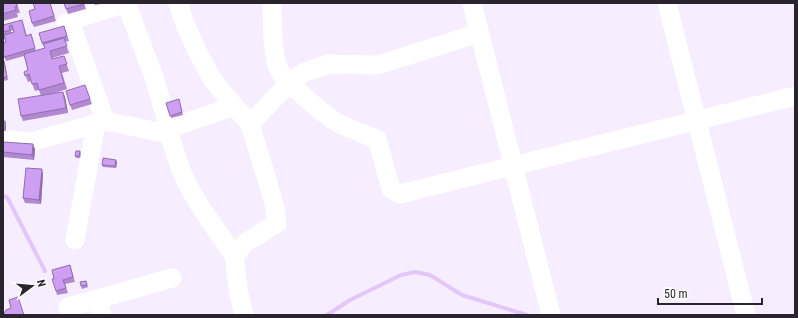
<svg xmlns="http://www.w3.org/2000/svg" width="798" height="318" viewBox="0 0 798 318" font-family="'Roboto Condensed',sans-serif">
	<rect width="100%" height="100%" fill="#f6edfe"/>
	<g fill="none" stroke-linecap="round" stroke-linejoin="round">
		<path stroke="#e3c6fa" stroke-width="4" d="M3 196 7 197 45 271
			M327 315 350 300 401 275 415 272 430 275 462 295 527 315"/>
		<path stroke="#fff" stroke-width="19" d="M178 3 185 24 199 55 213 80 226 96 250 124 274 203 277 223 245 243 234 257 239 294 244 315
			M272 3C272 20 272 58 280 72 286 82 328 118 338 123 350 129 364 134 377 139L391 189 400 194 795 96
			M472 3 551 315
			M667 3 746 315
			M70 21 126 3 154 77 169 129
			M66 23 70 21 105 121
			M250 124 290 82 303 73 328 64 378 65 479 33
			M168 129C173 146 177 163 185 179 198 206 217 231 235 256
			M3 139 31 142 105 121 159 132 234 106
			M75 240 96 123
			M68 307 98 299
			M102 315 98 299 172 278"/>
	</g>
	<path fill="#b188d1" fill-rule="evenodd" d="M3 3H17L20 13H17L18 17 3 21Z
		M50 3 56 21 34 27 32 23 35 9Z
		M84 3 86 9 68 14 66 9Z
		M94 3H106L95 5Z
		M22 20 27 36 31 34 36 51 45 48 42 43 64 26 69 41 65 42 69 53 52 58 53 59 64 56 69 71 62 73 67 89 52 94 65 97 68 113 23 121 21 116 41 96 39 90 35 91 31 81 28 82 24 72 28 70 24 56 6 61 3 53 6 42 3 35V25ZM13 30 14 32 11 33V31Z
		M3 61H4L5 64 8 80 3 81Z
		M87 90 92 104 72 110 70 105Z
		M179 99 183 115 171 118 166 103Z
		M3 121H5L6 124V131H3Z
		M3 142 35 149 34 160 3 157Z
		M80 151 81 154 80 158H76L75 156Z
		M117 162 116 168 103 167 102 165Z
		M43 174 41 204 25 203 23 198Z
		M70 265 75 282 65 284 68 293 57 295 56 291 54 279Z
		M86 281 88 287 82 289 80 282Z"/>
	<path fill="#906faa" d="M63 92 65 97 68 113 66 108Z
		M33 144 35 149 34 160 32 155Z
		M116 160 117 162 116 168 115 166Z
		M42 169 43 174 41 204 39 200Z"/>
	<path fill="#ce9ef3" stroke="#906faa" d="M3 3H16L17 6 15 7 16 10 3 14Z
		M33 3H50L54 16 32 23 29 11 35 9Z
		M64 3H84V4L66 9Z
		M22 20 26 36 31 34 35 48 4 57 3 53V43L6 42 4 35 14 32 12 25 9 26 10 30 3 32V25Z
		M64 26 67 36 42 43 39 33Z
		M64 38 67 46 50 51 52 59 64 56 67 64 59 66 64 83 39 90 37 83 32 84 29 74 25 76 24 72 28 70 24 54 45 48 43 44Z
		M3 61H4L7 77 3 78Z
		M85 85 90 99 70 105 66 91Z
		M63 92 66 108 21 116 18 99Z
		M179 99 182 112 170 116 166 103Z
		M3 121H5V129H3Z
		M3 142 33 144 32 155 3 152Z
		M76 151H80L79 156H75Z
		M103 158 116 160 115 166 102 165Z
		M26 168 42 169 39 200 23 198Z
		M70 265 73 277 63 280 66 288 56 291 52 279H54L52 270Z
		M86 281 87 285 81 286 80 282Z
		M18 297 24 315H3L6 310 11 308 9 300Z"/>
	<rect width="798" height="318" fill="none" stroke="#2a242e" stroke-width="8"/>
	<g transform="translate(32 286) rotate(74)" stroke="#ffffff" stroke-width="3" paint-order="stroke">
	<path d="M0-3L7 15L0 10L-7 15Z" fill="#2a242e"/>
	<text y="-6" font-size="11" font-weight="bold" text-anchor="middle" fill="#2a242e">N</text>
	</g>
	<path d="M658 298v6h104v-6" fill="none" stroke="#2a242e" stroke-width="2"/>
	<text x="664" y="298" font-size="12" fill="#2a242e" stroke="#ffffff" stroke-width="3" paint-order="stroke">50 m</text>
</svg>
